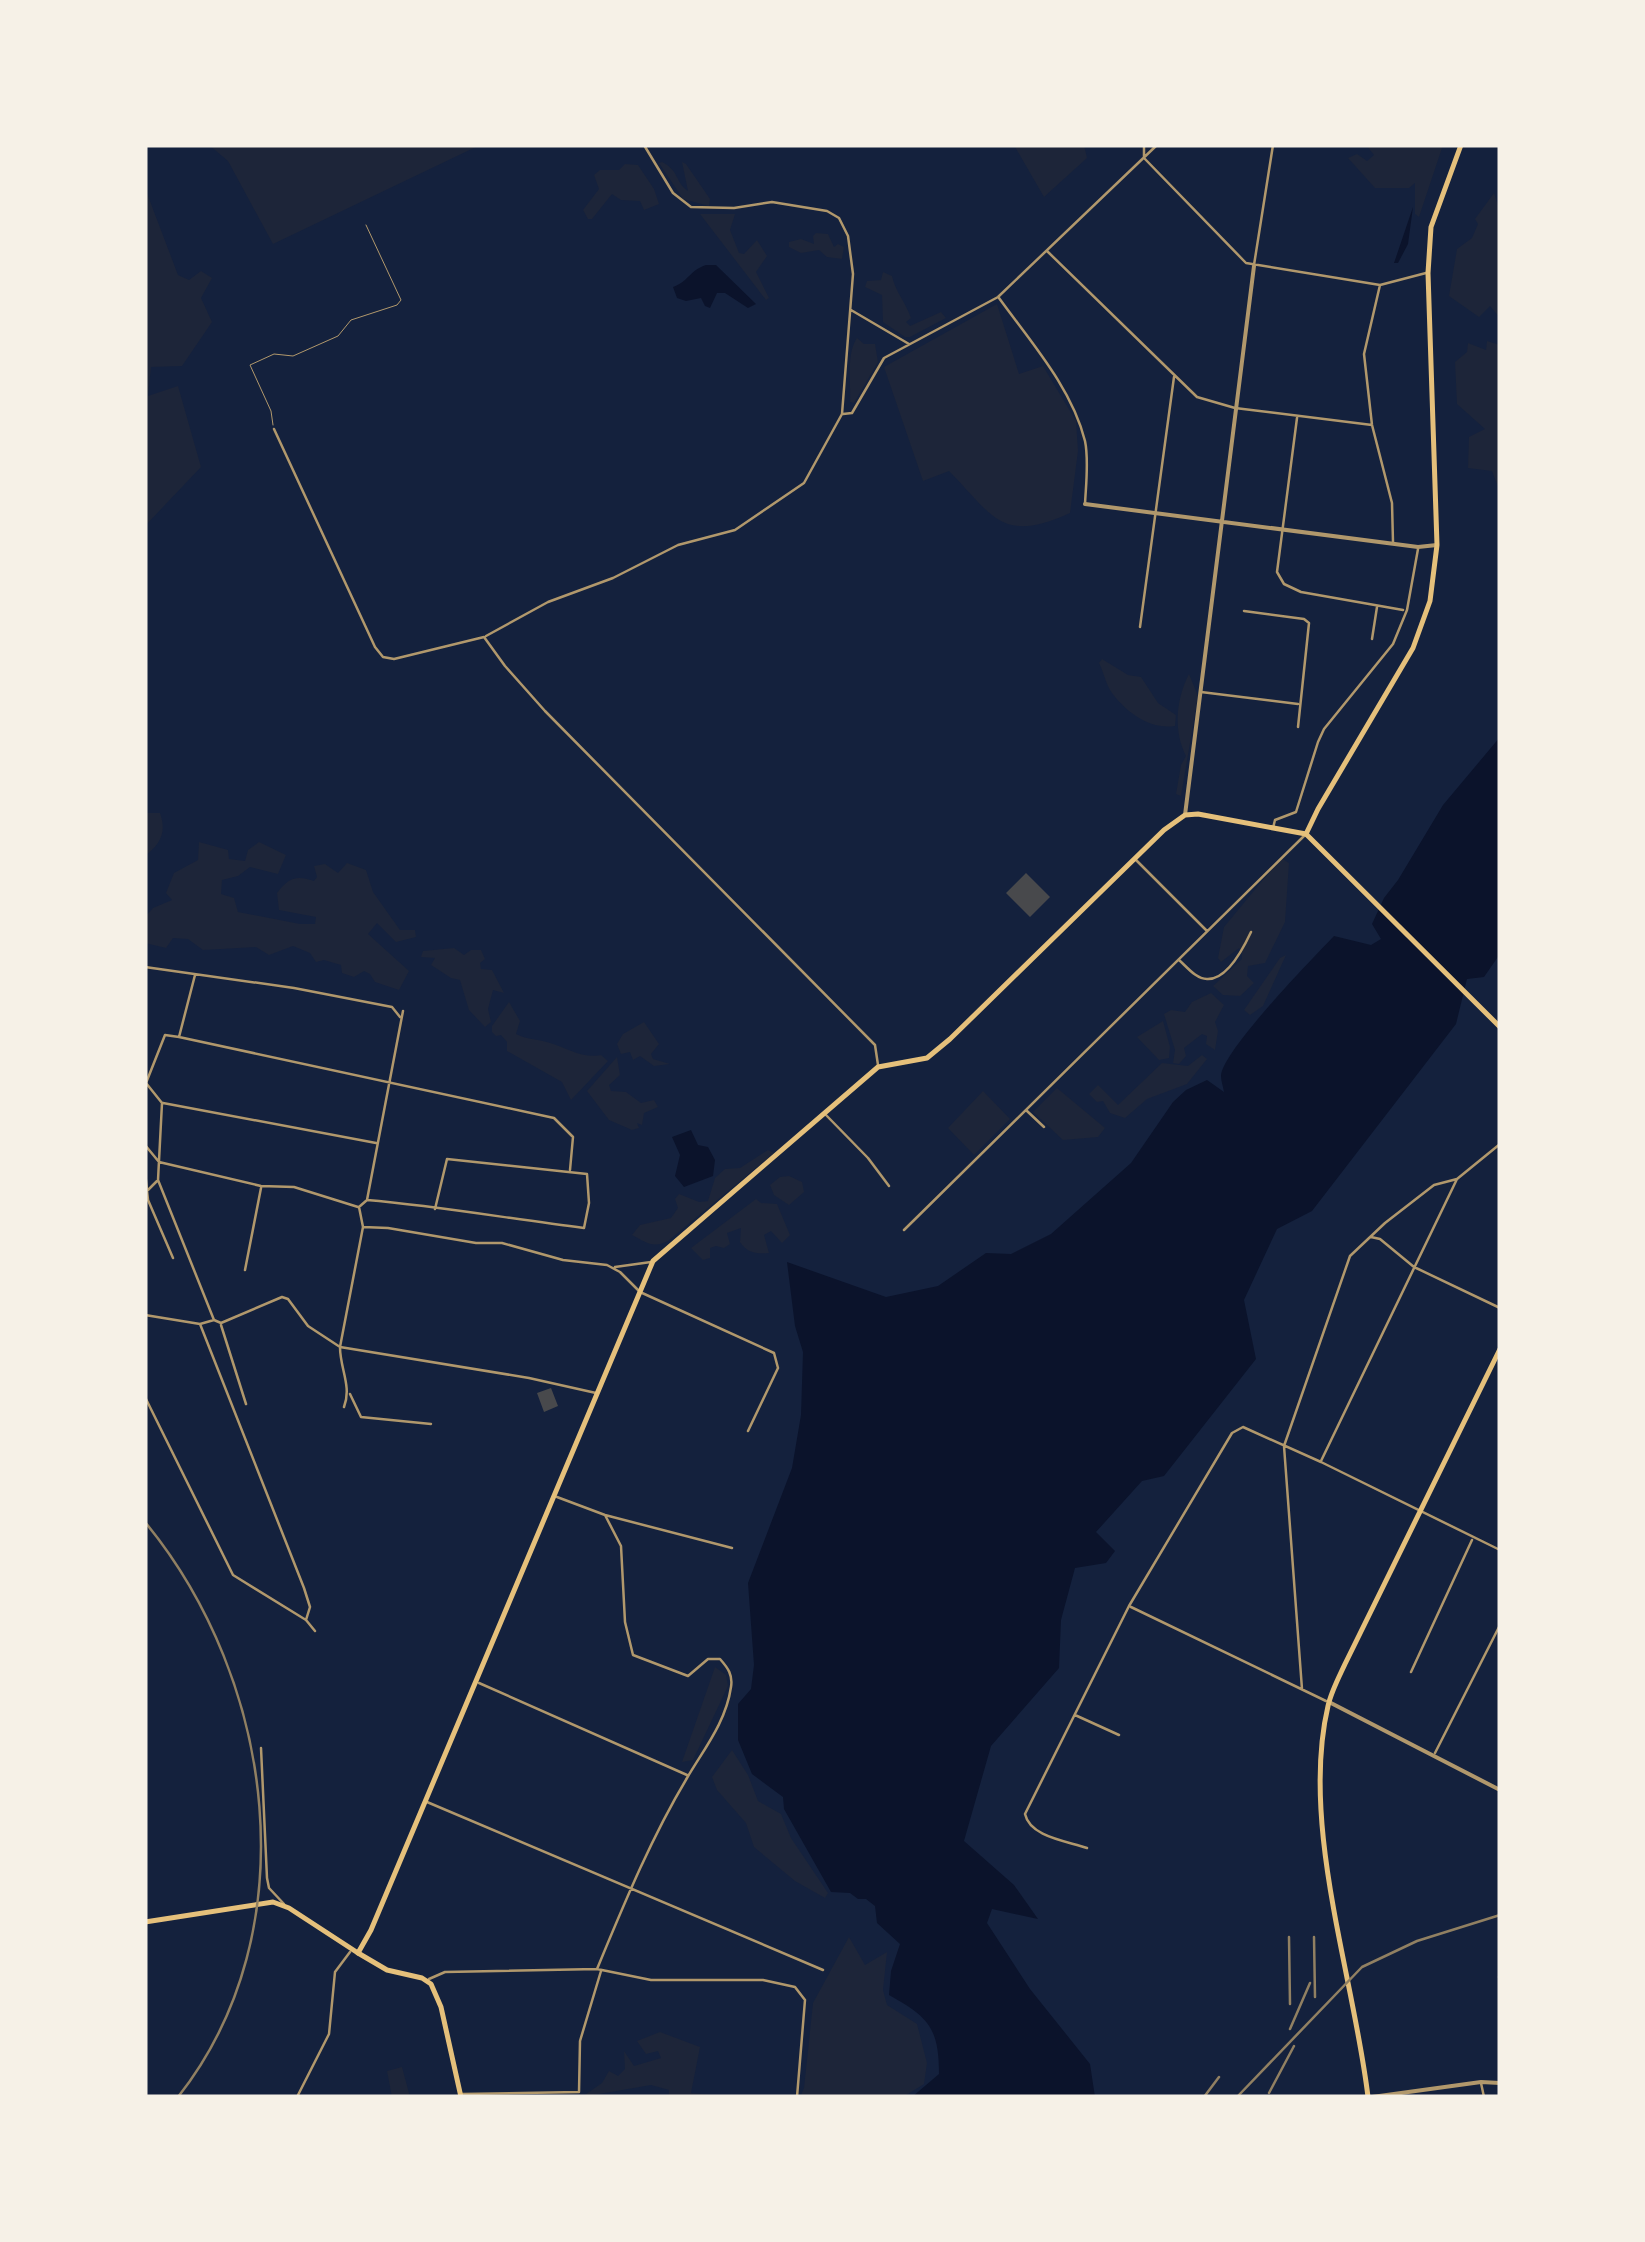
<svg xmlns="http://www.w3.org/2000/svg" width="1645" height="2242" viewBox="0 0 1645 2242" font-family="'IBM Plex Sans',sans-serif">
	<rect width="100%" height="100%" fill="#14213d"/>
	<path fill="#1d2539" d="M209 145H480L273 244 228 161Z
		M1014 145H1084L1087 158 1044 197Z
		M1366 145H1443L1419 217 1415 214V183L1409 188H1375L1348 158 1357 154 1367 161 1374 155Z
		M662 162C679 170 675 182 688 191L682 162 686 164 710 199 709 206 683 199 659 163Z
		M625 164 638 165 654 189 659 204 644 210 640 201 621 200 612 194 592 219H588L583 210 599 189 594 175 600 170H619Z
		M145 188 178 275 189 280 201 271 212 278 201 298 212 322 182 366 151 367 148 396 178 386 201 467 145 526Z
		M1494 193 1500 211V318L1490 306 1479 317 1449 296 1457 249 1472 238 1478 224 1475 219Z
		M700 214H735L730 230 739 253 744 254 757 240 767 256 756 272 769 298 766 300Z
		M816 233 828 234 834 247 838 244 844 247 842 259 827 257 819 250 801 253 789 247V242L801 239 814 244 813 236Z
		M883 272 892 276C895 291 906 303 911 318L906 322 910 326 941 312 946 318 910 337H905L883 322 882 295 865 287 867 281 881 280Z
		M997 304 1019 374 1043 366 1076 421 1078 451 1070 513C1002 544 994 517 949 471L923 481 884 367Z
		M857 338 864 344H875L878 362 854 403 850 402C851 382 846 354 857 338Z
		M1487 341 1500 345V492L1492 471 1468 468 1469 437 1485 429 1457 404 1455 362 1467 352 1468 343 1486 350Z
		M1102 659 1128 675 1141 677 1158 703 1176 715 1175 726C1150 730 1126 712 1112 693 1106 685 1104 673 1099 663Z
		M1189 674 1198 696 1181 796 1176 794 1181 765 1186 756C1173 731 1176 699 1189 674Z
		M145 813H160C167 833 160 844 145 856Z
		M199 842 228 850 229 859 245 861 248 850 259 842 286 855 278 874 250 867 238 876 222 880 221 894 234 898 238 912 300 924H315L316 917 279 910 277 893C289 878 295 875 314 881L317 877 314 866 325 864 338 873 347 863 366 870 373 892 400 930H415L416 937 396 942 377 923 368 934 409 971 399 990 375 982 370 974 364 971 354 977 342 973 341 965 324 960 316 962 310 953 293 946 269 955 256 947 203 950 188 939 173 938 166 948 145 943V917L153 908 172 900 166 893 174 873 198 860Z
		M1281 858 1289 863 1285 922 1265 963 1248 966 1247 976 1254 983 1240 996 1223 995 1213 986 1242 959V951L1239 948 1221 962 1218 958 1224 927Z
		M454 948 464 955 471 950H481L485 959 480 963 481 969 492 970 504 993 493 990 488 1009 491 1022 485 1027 469 1010 460 980 451 978 431 965 435 958 421 957 423 951Z
		M1286 955 1263 1006 1250 1015 1244 1010 1280 958Z
		M1211 993 1224 1005 1215 1022 1218 1031 1215 1050 1206 1044 1207 1036 1202 1034 1184 1048 1186 1056 1179 1064 1173 1063 1175 1050 1164 1014 1171 1010 1185 1012 1192 1002Z
		M509 1002 520 1021 516 1034C528 1040 539 1039 550 1043 567 1048 583 1059 601 1055L608 1061 571 1100 562 1082 507 1051V1042L501 1035 496 1036 492 1032V1026Z
		M1163 1021 1170 1047 1169 1058 1159 1060 1137 1037Z
		M644 1022 659 1044 651 1054 653 1059 670 1064 654 1066 640 1056 633 1060 630 1052 621 1054 617 1044 623 1034Z
		M1202 1055 1207 1059 1187 1084 1147 1099 1125 1118 1110 1113 1103 1101 1097 1102 1089 1094 1098 1085 1118 1105 1162 1063 1188 1066Z
		M617 1057 620 1075 609 1085 611 1091 626 1092 641 1103 654 1100 658 1107 644 1113 642 1125 637 1123 639 1128 632 1130 609 1120 587 1091Z
		M1057 1088 1105 1128 1098 1137 1063 1140 1033 1112Z
		M983 1091 1010 1119 974 1155 948 1128Z
		M768 1150 774 1153 668 1241C652 1249 646 1242 632 1235L640 1225 671 1218 678 1208 675 1199 679 1194 699 1202 708 1201 715 1178 725 1169 740 1168Z
		M789 1176 802 1182 804 1192 789 1205 774 1195 770 1185 780 1177Z
		M756 1199 761 1203 777 1204 790 1235 782 1243 771 1231 764 1235 769 1253C756 1254 747 1253 740 1242L741 1228 727 1233 730 1244 724 1248 716 1246 710 1248V1258L703 1260 691 1248Z
		M715 1667 726 1675 728 1686 693 1760 682 1762Z
		M732 1750 748 1775 758 1801 781 1814 791 1838 828 1893 825 1898 795 1881 754 1847 746 1823 717 1790 712 1777Z
		M849 1937 865 1965 887 1952 883 1990 887 2005 917 2024 927 2063 924 2084 903 2097H800L804 2088 813 2003Z
		M660 2032 700 2047 691 2093 732 2097H669V2090L651 2085 582 2097 602 2083 609 2071 618 2076 625 2069 624 2051 634 2066 661 2058 658 2051 646 2054 637 2041Z
		M402 2067 410 2097H392L387 2071Z"/>
	<path fill="#0b132b" d="M1413 207 1408 244 1398 263H1394Z
		M706 265H716L756 304 748 308 725 293H717L710 308 705 306 701 298 686 301 677 298 673 287C688 282 690 270 706 265Z
		M1500 737V954L1484 977 1467 979 1456 1024 1312 1211 1277 1229 1244 1300 1256 1359 1164 1476 1142 1481 1096 1532 1115 1551 1106 1563 1075 1568 1061 1620 1059 1668 991 1746 964 1841 1014 1885 1038 1919 992 1909 987 1923 1030 1989 1090 2064 1095 2097H912L939 2074C939 2027 928 2017 889 1995L891 1971 900 1944 877 1923 875 1906 866 1899H858L850 1893 831 1892 784 1809 783 1797 752 1774 738 1740V1704L751 1689 754 1665 748 1583 792 1468 801 1415 803 1352 795 1326 787 1262 886 1297 938 1286 986 1253 1011 1254 1051 1234 1131 1163 1173 1102 1186 1090 1207 1080 1224 1092C1223 1086 1221 1081 1221 1076 1222 1051 1313 958 1334 936L1371 945 1381 939 1372 924 1384 898 1398 880 1443 805Z
		M691 1130 698 1145 708 1147 715 1160 713 1176 684 1187 675 1176 680 1155 672 1137Z"/>
	<path fill="#48494c" d="M1026 873 1050 897 1030 917 1006 893Z
		M551 1388 558 1406 544 1412 537 1393Z"/>
	<g fill="none" stroke-linecap="round" stroke-linejoin="round">
		<path stroke="#b1986c" stroke-width="1" d="M273 425 271 411 250 365 274 354 293 356 338 336 351 320 397 305 401 300 366 225"/>
		<path stroke="#b1986c" stroke-width="2.5" d="M1144 145V158L1246 263 1380 285 1426 273
			M1047 251 1197 397 1235 408 1372 425
			M1254 265 1273 145
			M1380 285 1364 354 1372 425 1392 503 1393 542
			M999 298C1030 341 1072 388 1085 441 1089 460 1086 484 1085 504
			M851 310 909 344
			M843 414 852 413 884 358 998 297 1157 145
			M1297 418 1277 572 1284 584 1301 592 1403 610
			M274 429 375 647 383 657 394 659 484 637 505 666 545 711 875 1045 878 1065
			M1244 611 1304 619 1309 623 1298 727
			M1140 627 1174 377
			M486 636 548 602 613 578 678 545 735 530 804 483 842 414 853 274 848 236 839 218 827 211 772 202 734 208 691 207 673 193 644 145
			M1372 639 1377 607
			M1201 692 1298 704
			M1273 828 1275 820 1296 812 1318 742 1324 729 1393 644 1407 610 1418 549
			M1135 859 1207 931
			M1179 960C1187 967 1196 979 1207 979 1227 980 1244 947 1251 932
			M145 967 294 988 392 1007 400 1017
			M195 975 179 1037 165 1035 146 1083 162 1103 158 1180 214 1320
			M179 1037 554 1118 573 1137 570 1170
			M163 1103 376 1143
			M1027 1111 1044 1127
			M825 1114 868 1158 889 1186
			M145 1145 159 1162 261 1186 294 1187 358 1207
			M145 1172 148 1200 173 1258
			M145 1193 157 1181
			M367 1200C439 1206 511 1219 584 1228L589 1203 587 1174 447 1159 435 1209
			M363 1227 388 1228 476 1243H502L563 1260 607 1265 620 1272 640 1292 774 1353 778 1368 748 1431
			M904 1230 1305 835
			M1371 1237 1380 1239 1414 1267 1500 1308
			M615 1267 651 1262
			M245 1270 261 1188
			M145 1315 200 1324 214 1320 221 1323 282 1297 288 1299 308 1326 340 1347 529 1378 596 1393
			M200 1324 304 1588 310 1607 306 1620
			M221 1325 246 1404
			M350 1394 361 1417 431 1424
			M145 1397 233 1575 306 1620 315 1631
			M344 1407C352 1386 340 1369 340 1347L363 1227 359 1207 367 1200 403 1011
			M1321 1461 1457 1179 1500 1144
			M557 1497 605 1515 732 1548
			M1131 1607 1326 1701
			M1411 1672 1472 1540
			M479 1683 687 1775
			M1302 1689 1284 1446 1350 1256 1385 1223 1434 1185 1457 1179
			M1075 1715 1119 1735
			M261 1748 267 1878 269 1888 284 1904
			M1435 1753 1500 1625
			M427 1802 823 1970
			M1087 1848C1067 1841 1030 1837 1025 1814L1129 1606 1232 1433 1243 1427 1321 1462 1500 1550
			M597 1969C624 1904 651 1838 687 1778 704 1749 726 1722 731 1687 733 1675 728 1668 720 1659H708L688 1676 633 1655 625 1622 621 1546 605 1515
			M429 1979 445 1972 597 1969 651 1980H763L795 1987 805 2000 797 2097
			M1481 2083 1484 2097
			M462 2094 579 2092 580 2041 601 1971
			M297 2097 329 2034 335 1972 350 1952"/>
		<path stroke="#b1986c" stroke-width="4" d="M1085 504 1418 547 1437 545
			M1185 815 1254 266
			M1329 1702 1500 1790
			M1372 2097 1481 2082 1500 2083"/>
		<path stroke="#e5c07b" stroke-width="5" d="M1306 834 1500 1027
			M358 1953 387 1970 422 1978 431 1984 441 2007 461 2097
			M1368 2097C1354 1977 1300 1825 1328 1706 1331 1692 1339 1677 1345 1664L1500 1349"/>
		<path stroke="#e5c07b" stroke-width="5" d="M145 1922 273 1902 289 1908 358 1953 371 1930 653 1261 878 1067 927 1058 950 1039 1164 830 1185 815 1198 814 1306 834 1318 809 1413 648 1430 601 1437 545 1428 273 1431 227 1461 145"/>
		<path stroke="#918062" stroke-width="2.5" d="M145 1522C275 1680 309 1931 178 2097
			M1289 1937 1290 2004
			M1314 1937 1315 1997
			M1499 1977H1500
			M1290 2029 1310 1983
			M1269 2093 1294 2046
			M1204 2097 1219 2077
			M1237 2097 1362 1967 1417 1941 1500 1915"/>
	</g>
	<rect width="1645" height="2242" fill="none" stroke="#f6f1e7" stroke-width="295"/>
</svg>
